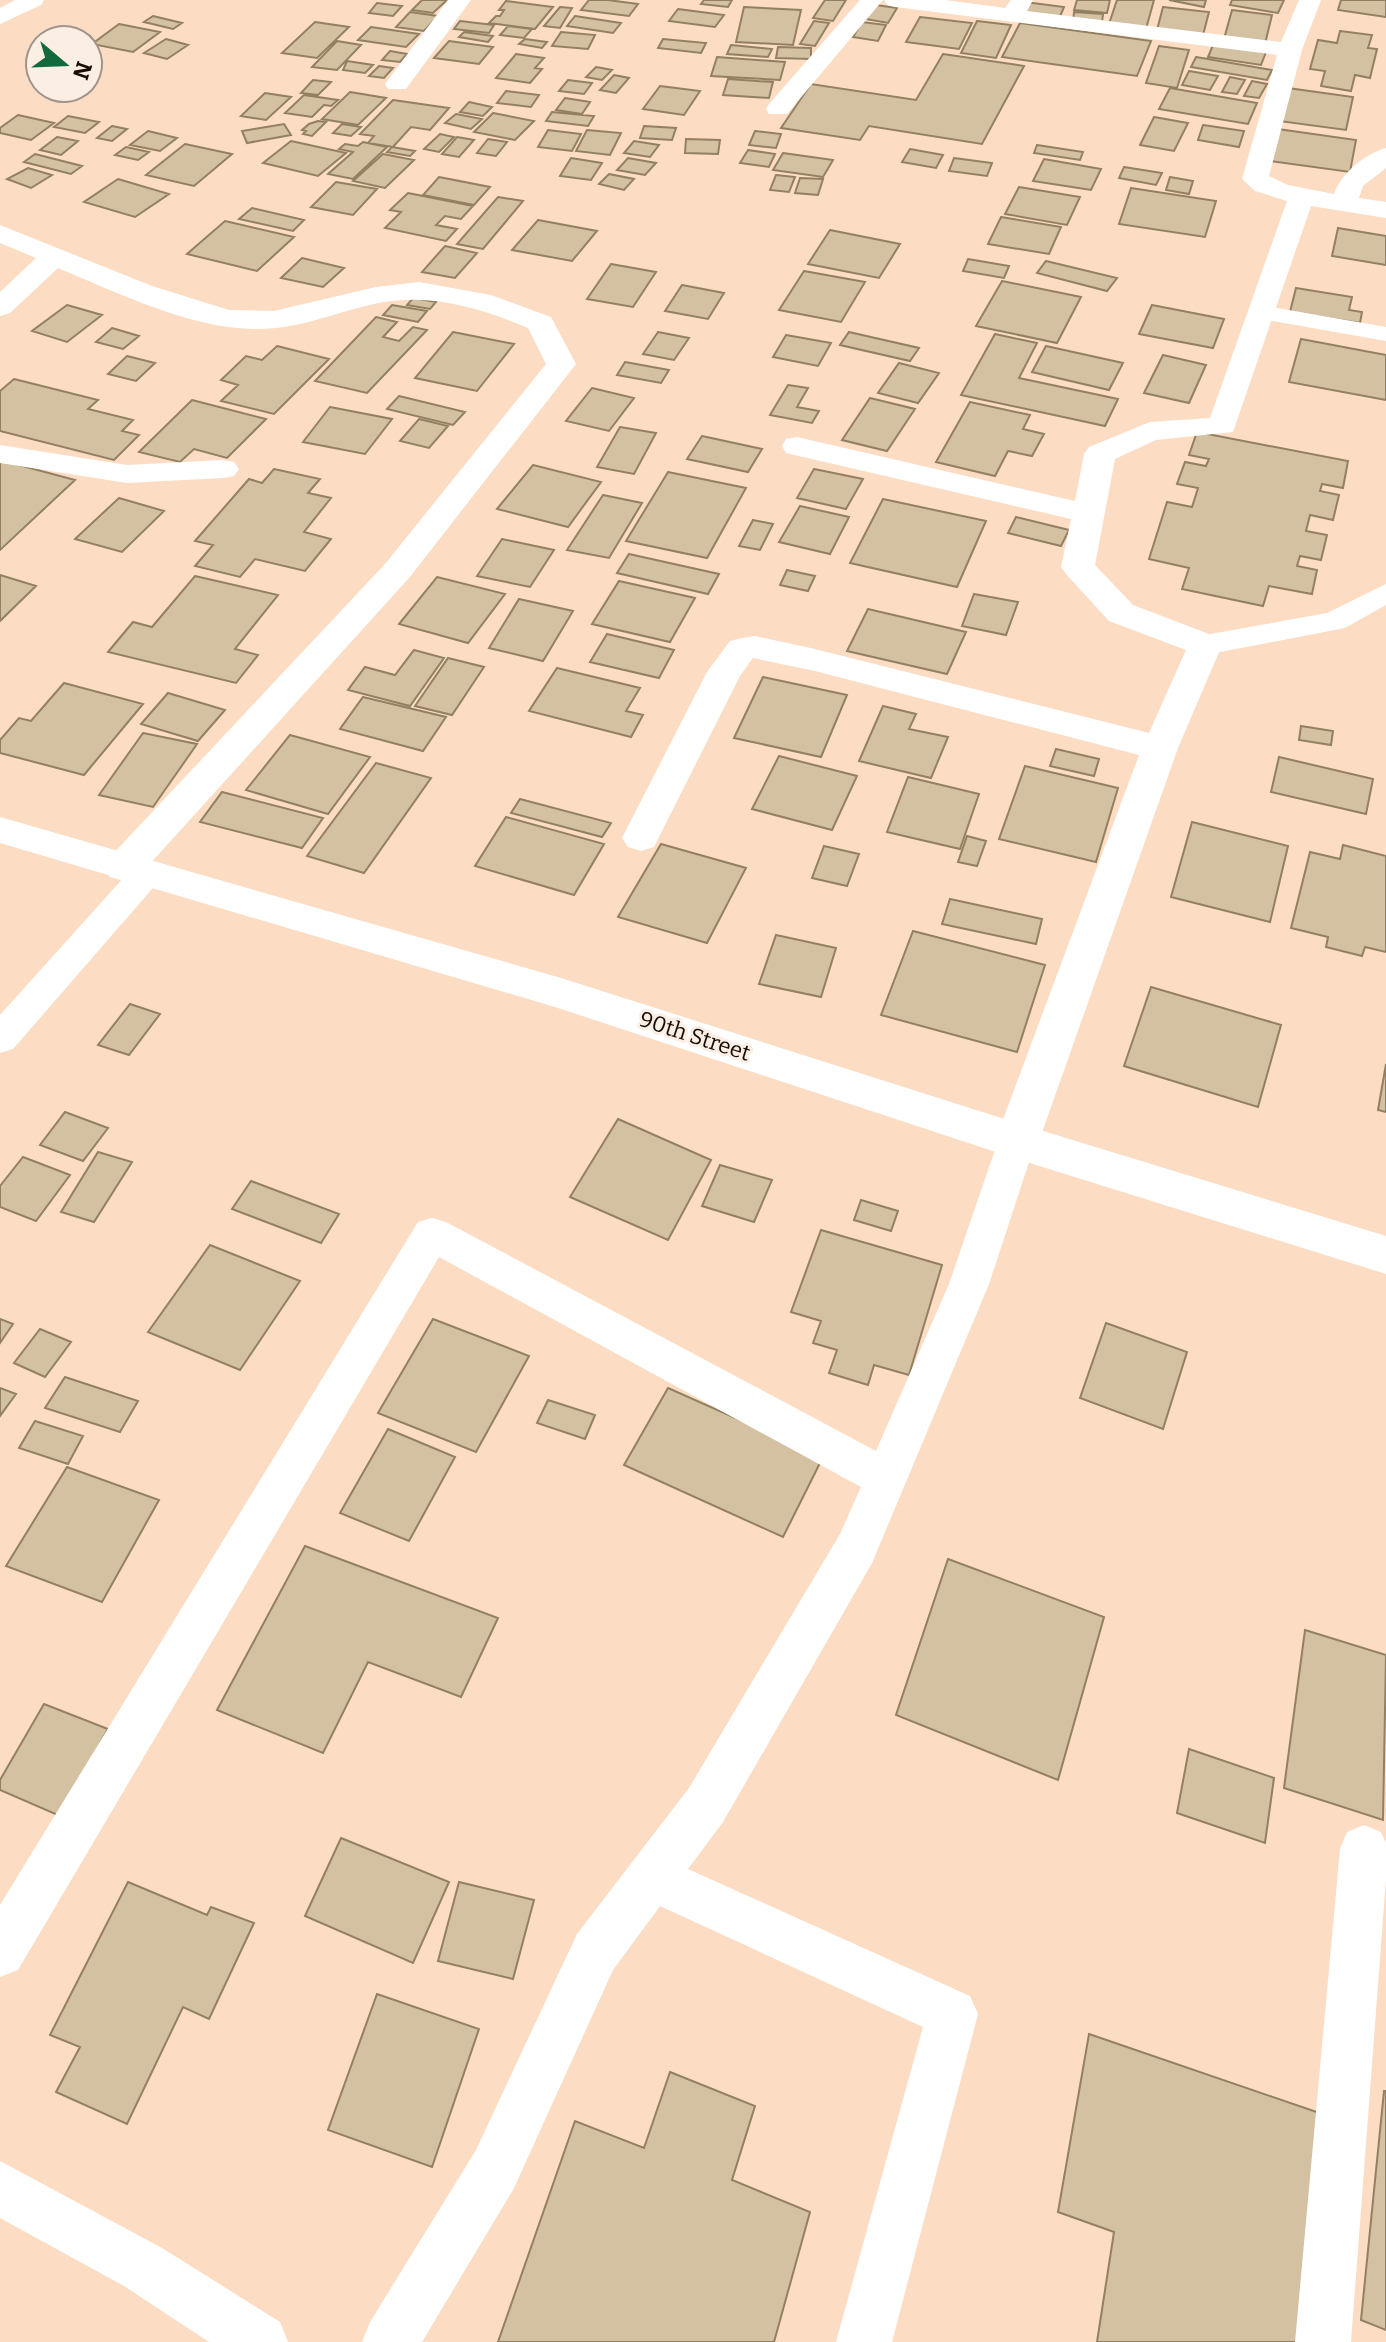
<svg xmlns="http://www.w3.org/2000/svg" width="1386" height="2342" viewBox="0 0 1386 2342" font-family="Bitter,serif">
	<rect width="100%" height="100%" fill="#fcddc4"/>
	<path fill="#d4c1a1" stroke="#938062" stroke-width="2" d="M422 0H447L433 13 412 10Z
		M589 0H608L638 4 629 16 581 10Z
		M704 0H732L728 7 701 4Z
		M825 0H846L833 21 813 18Z
		M1077 0H1110L1107 13 1074 10Z
		M1117 0H1154L1146 29 1109 24Z
		M1169 0H1206L1204 7Z
		M1232 0H1284L1278 13 1230 5Z
		M1341 0H1386V17L1338 10Z
		M506 1 553 7 535 29 489 23 496 16H500L504 10H499Z
		M1025 2 1064 7 1059 19 1020 15Z
		M377 3 402 6 393 16 369 13Z
		M876 5 897 8 888 23 866 19Z
		M560 7 572 8 560 28 544 26Z
		M744 7 801 10 793 45 736 42Z
		M1163 7 1209 12 1203 35 1157 30Z
		M678 9 724 15 715 27 669 21Z
		M1232 10 1272 15 1265 44 1224 39Z
		M410 12 438 16 424 31 396 27Z
		M1074 12 1103 14 1102 24 1073 22Z
		M153 16 182 23 173 29 144 22Z
		M575 16 621 23 613 33 567 26Z
		M920 17 972 23 959 49 906 42Z
		M460 21 494 25 489 33 454 29Z
		M814 21 829 23 815 46 800 44Z
		M977 21 1011 25 996 58 961 53Z
		M315 22 349 27 317 58 282 53Z
		M862 22 886 25 878 41 853 37Z
		M1020 23 1151 41 1137 76 1002 57Z
		M119 24 160 32 133 52 92 44Z
		M508 26 532 29 524 38 500 35Z
		M371 27 419 34 406 47 358 40Z
		M1340 31 1372 35 1368 48 1377 49 1370 78 1355 75 1351 91 1321 86 1325 71 1310 69 1318 40 1337 43Z
		M464 32 493 36 488 42 459 37Z
		M561 32 595 35 588 49 552 46Z
		M166 39 188 45 167 59 144 53Z
		M525 39 547 42 542 48 519 44Z
		M663 39 706 43 701 53 658 48Z
		M337 41 361 45 337 70 312 67Z
		M449 41 493 47 479 64 434 58Z
		M731 45 772 49 768 57 727 54Z
		M1213 45 1266 52 1261 65 1208 57Z
		M1159 46 1189 50 1177 88 1146 83Z
		M778 47 811 48V59L776 58Z
		M390 51 407 54 400 62 382 60Z
		M516 54 544 58 535 68 542 69 530 83 496 78Z
		M943 54 1024 66 982 144 869 126 860 140 781 128 811 84 916 100Z
		M717 57 785 62 780 80 711 76Z
		M1196 57 1272 70 1267 80 1191 67Z
		M347 61 373 65 365 73 343 70Z
		M379 66 393 68 384 78 369 76Z
		M596 67 612 70 602 80 586 77Z
		M1189 71 1218 76 1210 90 1182 85Z
		M614 75 629 78 616 93 600 90Z
		M1230 77 1245 80 1237 94 1222 92Z
		M728 79 773 82 769 98 723 95Z
		M313 80 331 82 318 95 301 93Z
		M568 80 592 83 584 94 559 91Z
		M1252 81 1267 84 1259 98 1244 96Z
		M660 86 700 91 684 115 643 109Z
		M1170 88 1257 103 1248 124 1159 109Z
		M1288 88 1353 97 1346 130 1279 121Z
		M506 91 539 95 531 107 497 103Z
		M350 92 386 98 358 125 322 119Z
		M265 93 291 97 266 120 241 116Z
		M304 95 338 100 331 106 324 105 312 117 285 113Z
		M565 98 590 102 582 114 556 110Z
		M393 100 449 108 430 130 411 127 393 147 368 143 374 136 360 134Z
		M469 102 492 107 483 116 460 112Z
		M552 112 594 116 588 126 546 121Z
		M493 113 534 121 515 140 474 132Z
		M456 114 482 119 471 129 445 123Z
		M18 115 54 123 31 140 0 133V128Z
		M68 116 99 122 85 133 54 127Z
		M1154 117 1188 123 1174 151 1140 145Z
		M318 121 326 122 312 136 303 134 306 131 302 130 309 124Z
		M284 124 291 135 247 143 242 131Z
		M342 124 361 127 351 136 333 133Z
		M1203 125 1244 131 1239 147 1198 140Z
		M112 126 127 129 112 141 97 138Z
		M644 126 676 128 672 140 640 138Z
		M1271 128 1356 140 1350 172 1263 160Z
		M548 130 581 134 572 151 538 147Z
		M587 130 621 133 610 155 576 151Z
		M148 131 177 138 160 151 130 145Z
		M755 131 781 134 776 148 749 145Z
		M440 134 454 137 439 152 424 149Z
		M57 137 78 141 61 155 40 150Z
		M457 137 474 140 459 157 442 154Z
		M488 139 507 142 496 156 477 153Z
		M686 139 720 140 718 154 685 153Z
		M291 141 346 153 318 176 263 163Z
		M634 141 659 145 650 157 624 153Z
		M363 142 387 147 353 179 328 174 353 152 339 149 345 144 358 146Z
		M185 144 232 154 194 186 146 175Z
		M1037 145 1083 152 1080 160 1034 153Z
		M126 147 149 152 138 160 115 155Z
		M392 147 415 151 410 156 387 152Z
		M910 149 943 155 936 168 902 162Z
		M748 150 775 154 769 167 740 163Z
		M783 153 833 160 823 177 773 170Z
		M35 154 82 166 71 174 24 162Z
		M383 154 414 160 385 188 353 181Z
		M571 158 602 163 591 180 560 176Z
		M628 158 656 163 645 175 617 170Z
		M954 158 992 163 987 176 949 171Z
		M1044 159 1101 169 1091 190 1033 181Z
		M1124 167 1162 173 1156 185 1119 178Z
		M28 168 52 175 31 188 7 179Z
		M609 174 634 179 624 190 599 184Z
		M776 175 795 177 789 192 770 190Z
		M439 177 490 187 474 205 423 195Z
		M1170 177 1193 181 1189 194 1166 190Z
		M800 178 823 179 818 195 795 193Z
		M118 179 169 194 135 217 84 202Z
		M336 182 377 189 353 215 311 207Z
		M1019 187 1080 197 1067 225 1005 214Z
		M1131 188 1216 201 1205 237 1119 224Z
		M408 193 473 206 461 219 445 216 436 225 457 229 446 241 385 228 401 212 390 210Z
		M498 197 523 201 483 249 457 244Z
		M252 208 304 220 293 231 239 219Z
		M1001 217 1061 227 1049 254 988 244Z
		M538 220 597 231 572 261 512 250Z
		M225 221 294 237 257 271 187 254Z
		M1338 228 1386 236V265L1332 256Z
		M830 230 900 244 879 278 808 264Z
		M445 246 477 253 455 278 422 272Z
		M302 258 344 268 323 287 281 278Z
		M968 259 1009 266 1004 278 963 271Z
		M1046 261 1117 278 1107 291 1037 273Z
		M611 264 656 272 633 307 587 299Z
		M804 271 865 282 841 322 779 310Z
		M1002 281 1081 297 1057 343 976 326Z
		M682 285 724 293 708 319 665 311Z
		M1296 288 1352 297 1349 310 1362 312 1360 323 1290 312Z
		M413 298 436 302 430 309 407 305Z
		M67 305 102 315 67 342 32 331Z
		M392 305 427 311 418 322 383 315Z
		M1152 305 1224 319 1213 348 1139 334Z
		M376 317 397 322 383 337 399 341 413 327 427 330 367 393 315 381Z
		M112 328 139 336 123 349 96 342Z
		M453 332 514 344 477 391 415 378Z
		M658 332 689 338 674 360 643 354Z
		M849 332 919 348 910 361 840 345Z
		M995 334 1037 343 1019 378 1118 399 1105 426 961 395Z
		M786 335 831 343 818 366 773 357Z
		M1301 339 1386 355V400L1289 382Z
		M277 346 329 359 274 414 221 401 238 385 221 380 246 356 262 360Z
		M1046 346 1123 363 1109 390 1032 372Z
		M1163 355 1206 365 1189 403 1144 393Z
		M127 356 155 363 136 381 108 374Z
		M625 362 669 370 661 383 617 375Z
		M899 363 939 373 918 403 878 393Z
		M14 379 98 400 88 409 133 420 122 431 139 435 114 460 0 431V391Z
		M788 385 808 388 797 407 819 411 812 423 770 415Z
		M592 388 634 398 609 431 566 421Z
		M399 396 465 412 453 425 387 409Z
		M870 398 915 409 887 451 842 440Z
		M192 400 266 419 227 458 194 449 180 462 139 452Z
		M970 402 1030 415 1023 429 1044 434 1032 456 1008 451 995 476 936 462Z
		M330 407 392 419 365 454 303 442Z
		M419 419 448 426 429 448 400 441Z
		M620 427 656 433 634 474 597 467Z
		M1197 432 1348 461 1343 488 1322 484 1320 491 1339 495 1333 520 1310 515 1306 531 1327 535 1321 560 1300 556 1297 566 1317 570 1312 594 1269 586 1263 606 1182 589 1189 568 1149 559 1167 502 1192 507 1198 488 1177 484 1185 462 1206 466 1209 459 1189 455Z
		M702 436 762 449 748 472 687 459Z
		M0 460 75 480 0 550Z
		M533 465 601 482 568 527 497 509Z
		M274 469 320 479 308 493 331 498 304 532 331 539 305 571 255 559 240 577 195 566 213 545 195 541 249 479 262 483Z
		M814 469 863 479 846 509 797 498Z
		M668 472 746 488 707 558 626 541Z
		M603 495 642 503 609 558 567 550Z
		M119 498 164 511 122 552 75 539Z
		M883 499 986 521 957 587 850 563Z
		M800 506 849 517 830 554 779 542Z
		M1016 517 1069 530 1061 546 1008 533Z
		M753 520 773 524 760 550 739 546Z
		M502 539 554 550 530 587 477 576Z
		M629 554 719 574 708 594 617 573Z
		M787 570 815 576 808 591 780 585Z
		M0 575 36 586 0 621Z
		M195 576 278 595 235 649 258 655 236 683 108 652 133 622 152 627Z
		M437 577 505 594 468 643 399 624Z
		M619 581 695 598 670 642 592 624Z
		M974 594 1018 602 1006 635 962 626Z
		M519 599 573 611 543 661 489 648Z
		M868 609 966 632 947 674 847 651Z
		M607 634 674 650 659 678 590 662Z
		M414 650 444 658 410 706 348 690 365 667 395 675Z
		M448 658 484 667 452 715 415 706Z
		M557 668 640 688 626 711 643 715 631 737 529 711Z
		M763 677 847 695 821 757 734 738Z
		M64 683 143 704 84 775 0 753V740L19 718 31 721Z
		M168 693 225 710 198 741 141 724Z
		M363 697 446 717 423 751 340 729Z
		M883 706 916 714 909 729 948 737 931 778 859 761Z
		M1301 726 1333 731 1331 745 1299 740Z
		M143 733 197 744 153 807 99 795Z
		M290 735 370 757 328 814 246 790Z
		M1056 749 1099 759 1094 776 1050 766Z
		M779 756 857 776 832 830 752 809Z
		M1279 757 1373 779 1366 814 1271 792Z
		M376 763 431 778 364 873 307 856Z
		M1025 766 1118 788 1096 862 999 839Z
		M908 777 979 794 960 849 887 832Z
		M222 792 323 818 302 848 200 822Z
		M520 799 611 823 602 837 511 813Z
		M506 817 604 844 574 895 475 866Z
		M1192 822 1288 846 1270 922 1171 897Z
		M967 836 986 841 977 866 958 862Z
		M661 844 746 868 707 943 618 917Z
		M1343 845 1386 856V952L1365 947 1362 956 1326 947 1328 937 1291 928 1310 852 1340 859Z
		M824 846 859 854 847 886 812 878Z
		M950 899 1042 919 1036 944 942 924Z
		M913 931 1045 965 1017 1052 881 1015Z
		M776 935 836 948 821 997 759 984Z
		M1151 987 1281 1025 1258 1107 1124 1066Z
		M130 1004 160 1014 129 1055 98 1045Z
		M1386 1064V1112L1378 1110Z
		M65 1112 108 1128 83 1161 40 1145Z
		M618 1119 711 1160 668 1240 570 1197Z
		M98 1152 132 1162 94 1222 61 1212Z
		M23 1157 70 1175 36 1221 0 1207V1186Z
		M720 1165 772 1180 754 1222 702 1206Z
		M251 1181 339 1214 321 1243 232 1209Z
		M861 1200 898 1211 891 1231 854 1220Z
		M821 1230 942 1265 909 1375 874 1365 868 1385 829 1373 837 1350 813 1343 821 1321 791 1312Z
		M210 1245 300 1281 240 1370 148 1332Z
		M0 1319 13 1324 0 1343Z
		M433 1319 529 1356 476 1452 378 1413Z
		M1106 1323 1187 1352 1163 1429 1080 1398Z
		M40 1329 71 1342 45 1377 14 1363Z
		M65 1377 138 1401 120 1432 45 1408Z
		M0 1388 16 1394 0 1416Z
		M668 1388 823 1457 783 1537 624 1465Z
		M548 1400 595 1415 585 1439 537 1423Z
		M35 1421 83 1436 68 1464 19 1448Z
		M388 1429 455 1457 409 1541 340 1513Z
		M67 1467 159 1500 102 1602 6 1566Z
		M305 1546 498 1618 461 1697 368 1662 323 1753 217 1710Z
		M948 1559 1104 1617 1058 1780 896 1715Z
		M1305 1630 1386 1655 1383 1820 1284 1788Z
		M44 1704 108 1729 60 1816 0 1790V1780Z
		M1189 1749 1274 1778 1265 1843 1177 1813Z
		M341 1838 449 1882 413 1963 305 1916Z
		M128 1882 207 1915 211 1907 254 1923 209 2019 183 2007 127 2124 56 2092 80 2047 50 2035Z
		M459 1882 534 1900 513 1979 438 1961Z
		M377 1994 479 2029 432 2167 328 2130Z
		M1089 2034 1337 2119 1317 2342H1097L1114 2232 1058 2212Z
		M670 2072 755 2106 732 2180 810 2212 774 2342H498L575 2121 644 2148Z
		M1384 2091H1386V2330L1361 2320Z"/>
	<g fill="none" stroke-linecap="round" stroke-linejoin="round">
		<path fill="#fff" fill-rule="evenodd" d="M1260 305 1386 327V341L1251 317 1248 312 1251 307Z
			M1386 584V605L1345 628 1205 655 1194 652 1190 645 1194 638 1205 635 1327 613Z
			M147 861 159 865 164 873 159 881 13 1049 0 1053V1015L135 865Z
			M1017 1126 1030 1130 1036 1141 989 1284 872 1563 723 1822 688 1869 970 1996 978 2014 892 2342H836L923 2027 660 1906 613 1970 514 2188 422 2342H362L370 2322 476 2150 577 1934 689 1788 840 1534 861 1487 439 1257 18 1970 0 1977V1905L418 1222 432 1218 446 1222 876 1451 949 1284 998 1141 1004 1130Z
			M1364 1825 1381 1832 1386 1843V1879L1351 2342H1295L1340 1849 1347 1832Z
			M0 2161 162 2248 280 2322 288 2342H209L124 2286 0 2218Z"/>
		<path fill="#fff" fill-rule="evenodd" d="M15 0H44L41 5 0 24V8Z
			M448 0H471L406 89H388L385 84Z
			M860 0H883L787 114H769L766 109 769 104Z
			M884 0H945L1005 8 1011 0H1033L1027 11 1281 42 1299 0H1321L1302 50 1269 176 1288 185 1334 194C1341 174 1364 154 1386 148V168L1363 186 1359 198 1386 202V218L1311 206 1233 432 1156 440 1115 459 1095 565 1133 605 1217 637 1222 645 1178 748 1039 1141 1032 1153 1017 1159 1002 1153 995 1141 1139 755 815 671 753 658 740 676 654 847 641 851 628 847 622 838 707 672 730 641 742 638 755 636 815 649 1149 733 1186 650 1109 621 1066 574 1061 567 1071 519 786 453 782 446 786 439 797 437 1075 501 1084 454 1089 447 1150 422 1210 418 1287 201 1255 191 1242 179 1277 55 895 7 887 5Z
			M0 225 152 286 229 310 274 311 376 287 419 282 491 295 551 317 576 364 409 578 138 877 124 881 110 877 105 867 110 857 385 564 546 364 528 328C478 307 428 292 374 304 334 313 296 330 255 329 191 329 116 292 58 268L10 313 0 316V292L36 258 0 243Z
			M0 445 127 465 223 460 234 462 239 469 234 476 223 478 127 483 0 463Z"/>
		<path fill="#fff" fill-rule="evenodd" d="M0 817 561 978 1017 1123 1386 1236V1274L1017 1159 555 1007 0 843Z"/>
	</g>
	<g text-anchor="middle" dominant-baseline="central" stroke-width="6" stroke-linejoin="round" paint-order="stroke">
		<g font-size="22" fill="#170d05" stroke="#fbeee4">
			<text transform="translate(695 1036) rotate(18)">90th Street</text>
		</g>
	</g>
	<g transform="translate(64 64) rotate(109)"><circle r="38" fill="#fbeee4" stroke="#a0948b" stroke-width="2"/>
	<path d="M0-6L14 30L0 20L-14 30Z" fill="#126a3c"/>
	<text y="-12" font-size="22" font-weight="bold" text-anchor="middle" fill="#170d05">N</text>
	</g>
</svg>
